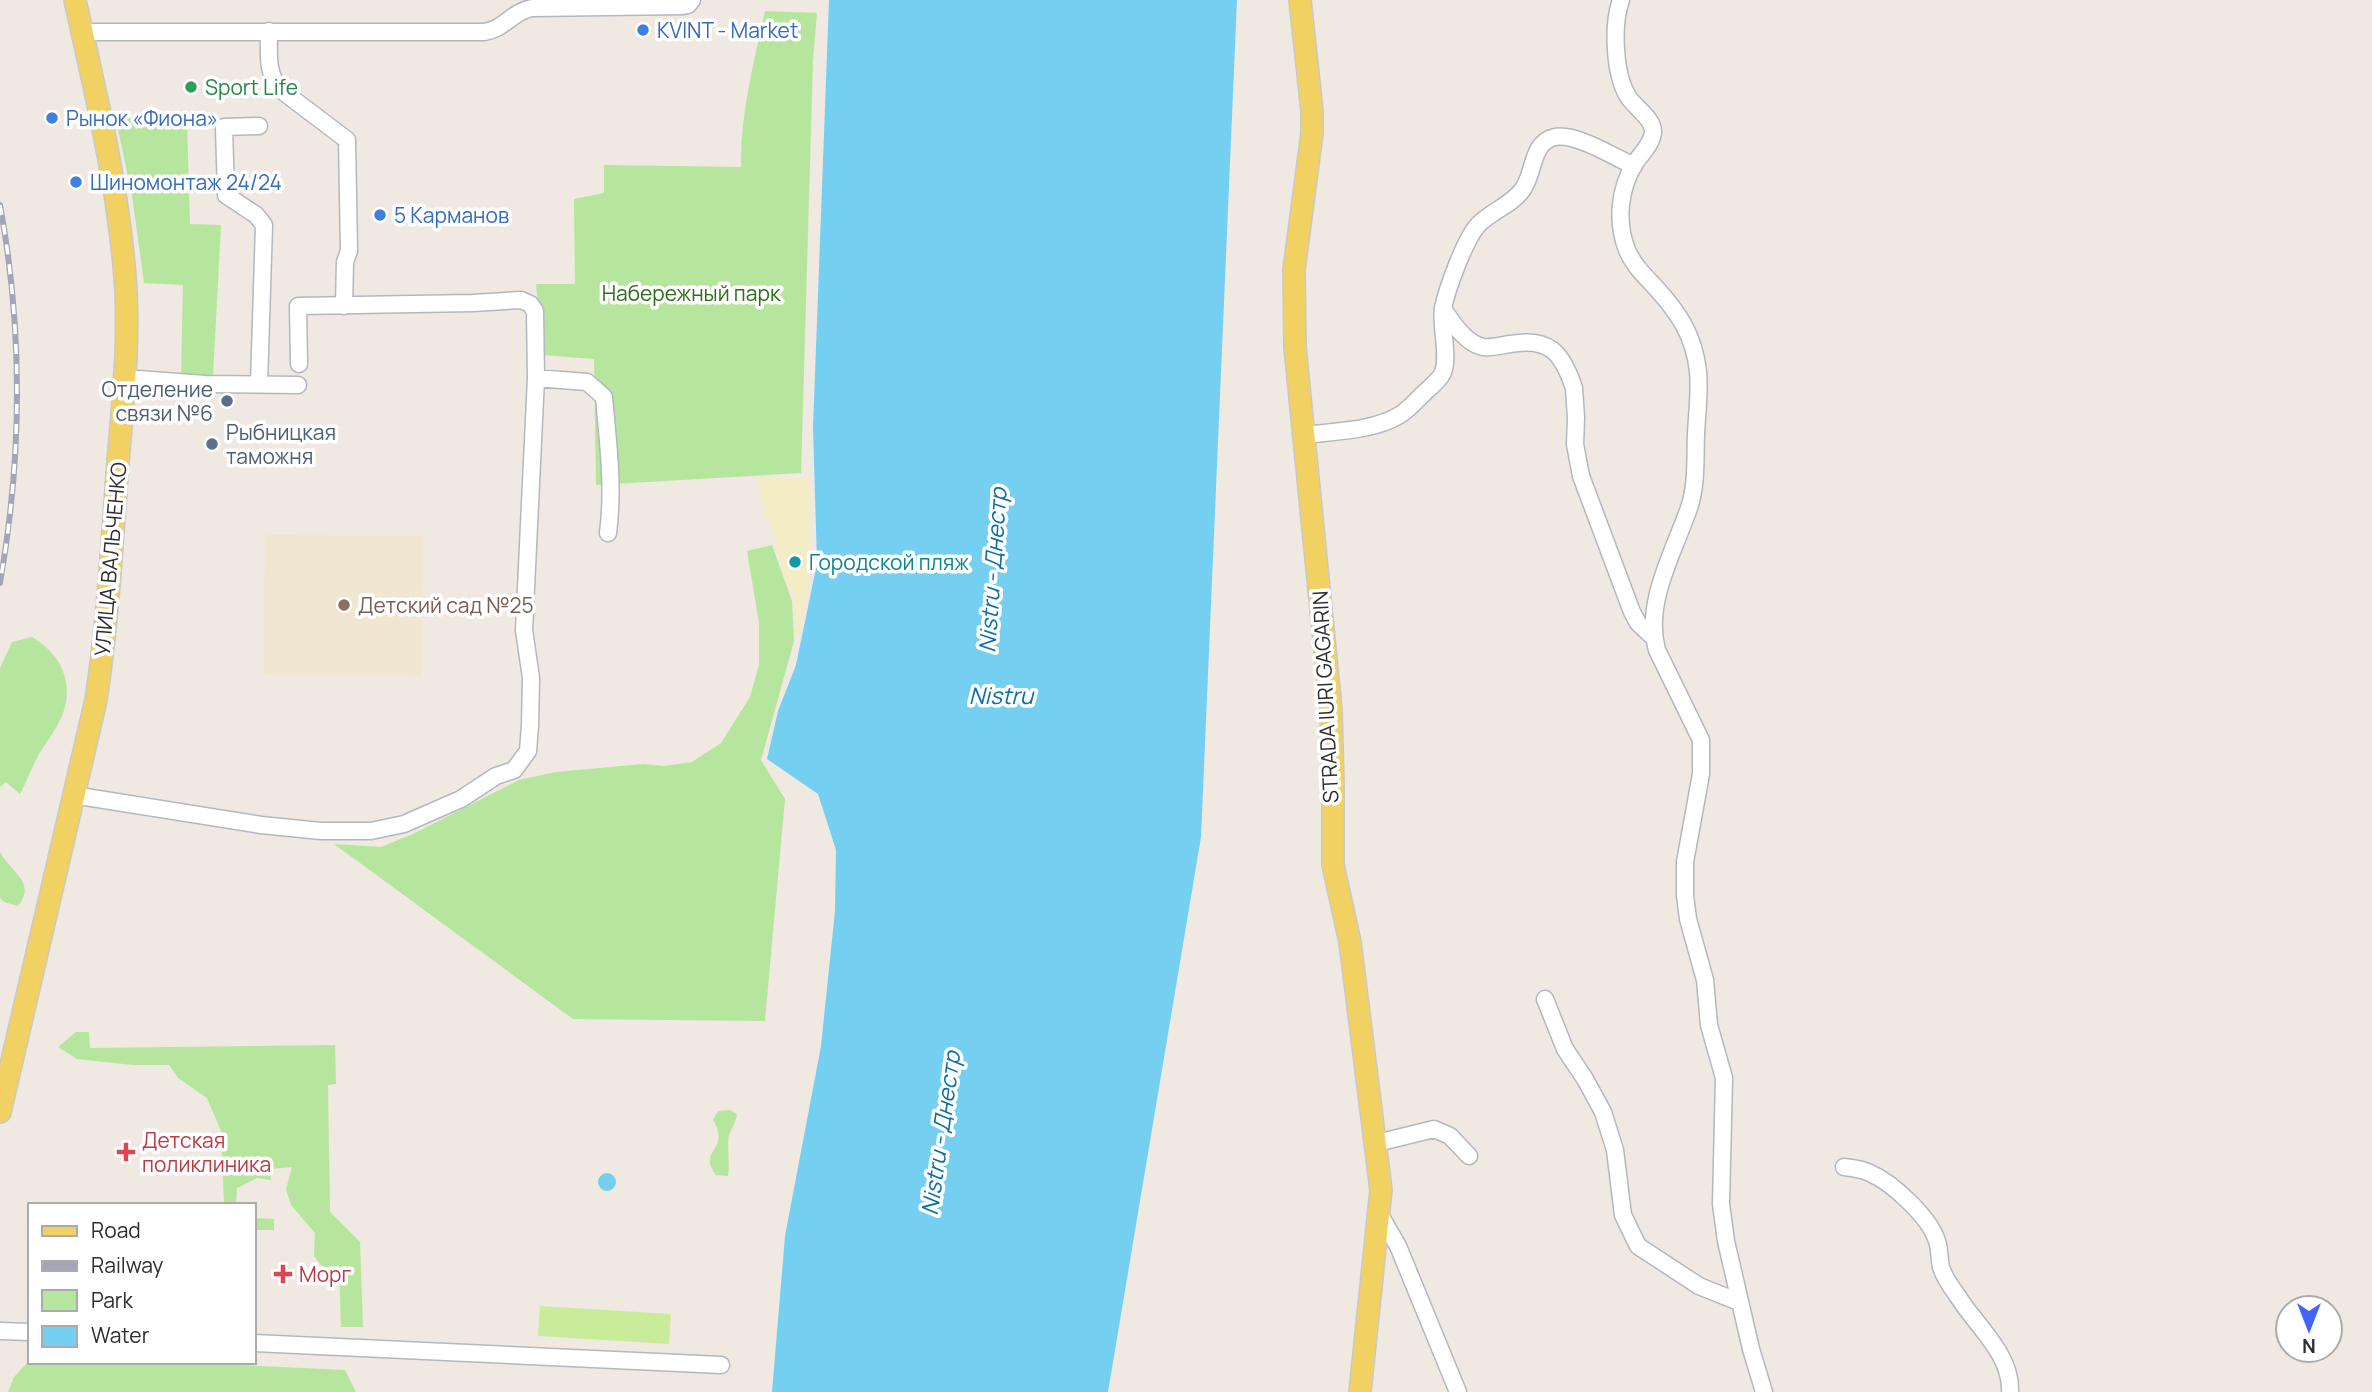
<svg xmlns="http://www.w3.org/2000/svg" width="2372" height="1392" viewBox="0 0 2372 1392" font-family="Manrope,sans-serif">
	<rect width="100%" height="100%" fill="#efe9e1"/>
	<path fill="#f0e6d1" d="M265 535 423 536 422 676 264 675Z"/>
	<path fill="#b6e59e" d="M765 11 817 13 813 61 801 473 596 485 594 359 543 355 536 284H575L574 199 604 193V165L741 167C740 115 754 62 765 11Z
		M149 115 187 122 190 224 221 225 213 377 181 376 183 285 144 283 132 195 116 120Z
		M772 545 792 601 794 641 761 760 785 799 765 1021 573 1019 334 844 381 847 413 834 519 780 556 772 643 764 664 766 692 762 721 743 750 697 759 665V623L747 551Z
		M32 637C61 654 75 683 62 716 56 730 47 741 39 754 32 767 27 781 20 794L6 782 0 787V668L12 642Z
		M0 852C11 873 37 882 18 906L4 902 0 898Z
		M76 1032H89L90 1048 335 1045 336 1084 328 1085 330 1212 360 1242 363 1327H341L339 1265 327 1273 314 1256 315 1233 291 1205 286 1189 292 1167 270 1169 271 1180 257 1178 237 1188 236 1205H224L221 1131 207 1098 178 1078 169 1065H133L77 1059 58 1047Z
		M730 1110 737 1114C736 1122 732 1128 729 1135 727 1143 730 1164 728 1176L716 1175C696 1149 732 1151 713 1120L718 1111Z
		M254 1218 274 1219V1230H254Z
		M30 1360V1362H175L345 1370 356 1392H8L14 1377Z"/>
	<path fill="#f3ecc5" d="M809 477 810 570 800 635 796 638 794 597 785 580 772 529 764 510 757 478Z"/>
	<path fill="#c9ec9a" d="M540 1306 671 1314 669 1344 538 1336Z"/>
	<path fill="#75cff0" d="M829 0H1237L1201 837 1108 1392H772L785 1236 821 1046 835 911 836 850 818 794 767 759 778 711 796 665 817 563 813 428Z
		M598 1182a9 9 0 1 1 18 0a9 9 0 1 1-18 0Z"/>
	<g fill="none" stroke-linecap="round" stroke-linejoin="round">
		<defs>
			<path id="minor" d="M1621 0C1612 25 1614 76 1629 98 1636 108 1653 119 1653 131 1653 143 1641 154 1635 163 1619 189 1616 222 1627 250 1633 265 1645 276 1656 288 1679 313 1694 336 1698 371 1700 392 1697 413 1696 434 1695 458 1697 485 1689 508 1674 552 1644 602 1657 650L1701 740V774L1685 862V895L1688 919 1705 980 1709 1025 1724 1078 1721 1204 1726 1241 1751 1349 1764 1392
				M269 31C269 53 266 74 281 90L347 140 349 251 345 262 344 306
				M82 32H484C505 29 511 12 532 8L683 6 688 5 692 0
				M259 126 224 127 226 195 256 215 264 225 259 384
				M1443 309C1453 323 1465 343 1483 347 1492 348 1502 345 1510 344 1549 337 1562 352 1574 388L1576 418 1575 444 1581 476 1632 612 1638 623 1653 637
				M125 378 205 384 298 385
				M536 378 587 382 604 397C608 443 614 487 608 533
				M1305 435C1335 431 1372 431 1398 416 1407 411 1415 402 1422 395 1428 389 1436 383 1441 376 1451 362 1440 327 1443 308 1447 289 1465 239 1478 225 1491 211 1512 205 1523 189 1535 172 1531 142 1555 137 1576 133 1614 157 1634 166
				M73 795 261 825 321 831H371L404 824 461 799 496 776 514 770 528 751 530 726 531 678 524 630 536 378 535 311 530 304 521 300 473 303 298 306 299 364
				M1545 999 1565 1049 1585 1079 1603 1112 1615 1150 1623 1215 1638 1246 1699 1286 1739 1302
				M1377 1143 1434 1129 1450 1136 1469 1156
				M1844 1167C1853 1168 1862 1169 1870 1173 1893 1183 1930 1218 1937 1241 1940 1249 1939 1259 1941 1267 1944 1277 1951 1287 1957 1295 1975 1325 2012 1354 2010 1392
				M1380 1215 1398 1246 1458 1392
				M0 1331 30 1332
				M254 1343 721 1365"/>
			<path id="major" d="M1300 0 1312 111V133L1294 270 1295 347 1331 710 1333 785V865L1350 942 1381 1190 1360 1392
				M0 1112 96 700C108 621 112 542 118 462 123 401 130 338 125 277 118 184 95 91 75 0"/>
		</defs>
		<use href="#minor" stroke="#b4b7c1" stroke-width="19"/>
		<use href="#major" stroke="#c9c9c9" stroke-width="24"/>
		<use href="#minor" stroke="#fff" stroke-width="16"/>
		<use href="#major" stroke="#f2d163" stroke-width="21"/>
		<defs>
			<path id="rail" d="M0 205C23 330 22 458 0 583"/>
		</defs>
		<use href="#rail" stroke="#a3a6b8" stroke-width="6"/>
		<use href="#rail" stroke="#fff" stroke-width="3.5" stroke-dasharray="10" stroke-linecap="butt"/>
	</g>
	<g fill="#3f7fe0" stroke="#fff" stroke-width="2.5">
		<circle cx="643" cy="30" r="7"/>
		<circle cx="52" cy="118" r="7"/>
		<circle cx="76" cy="182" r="7"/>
		<circle cx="380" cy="215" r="7"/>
	</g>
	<circle fill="#2e9e5b" stroke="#fff" stroke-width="2.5" cx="191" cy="87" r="7"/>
	<g fill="#5c6f8a" stroke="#fff" stroke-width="2.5">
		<circle cx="227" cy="401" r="7"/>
		<circle cx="212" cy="444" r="7"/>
	</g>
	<circle fill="#0f9aa8" stroke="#fff" stroke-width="2.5" cx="795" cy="562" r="7"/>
	<circle fill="#8d6e63" stroke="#fff" stroke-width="2.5" cx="344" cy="605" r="7"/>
	<g fill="#e0444e" stroke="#fff" stroke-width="2.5">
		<path d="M122.5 1141.5h7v7h7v7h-7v7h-7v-7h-7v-7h7z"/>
		<path d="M279.5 1263.5h7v7h7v7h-7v7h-7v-7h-7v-7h7z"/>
	</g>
	<g text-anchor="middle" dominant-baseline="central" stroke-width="7" stroke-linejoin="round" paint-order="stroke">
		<g font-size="21" fill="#366cbe" stroke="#fff" text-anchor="start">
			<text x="657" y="30">KVINT - Market</text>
			<text x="66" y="118">Рынок «Фиона»</text>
			<text x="90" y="182">Шиномонтаж 24/24</text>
			<text x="394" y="215">5 Карманов</text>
		</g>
		<g font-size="21" fill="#27864d" stroke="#fff" text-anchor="start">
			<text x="205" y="87">Sport Life</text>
		</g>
		<g font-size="21" fill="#2c6e1b" stroke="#fff">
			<text x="691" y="293">Набережный парк</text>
		</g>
		<g font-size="21" fill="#4e5e75" stroke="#fff" text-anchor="end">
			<text x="213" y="389">Отделение<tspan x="213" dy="24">связи №6</tspan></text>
			<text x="226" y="432" text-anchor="start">Рыбницкая<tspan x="226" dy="24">таможня</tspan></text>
		</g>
		<g font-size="21" fill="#2e2e2e" stroke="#fff">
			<text transform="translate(110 559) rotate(-85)">УЛИЦА ВАЛЬЧЕНКО</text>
			<text transform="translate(1325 697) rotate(-93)">STRADA IURI GAGARIN</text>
		</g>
		<g font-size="21" fill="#0d838f" stroke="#fff" text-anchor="start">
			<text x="809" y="562">Городской пляж</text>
		</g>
		<g font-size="21" fill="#785e54" stroke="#fff" text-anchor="start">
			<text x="358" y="605">Детский сад №25</text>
		</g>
		<g font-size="21" fill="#be3a42" stroke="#fff" text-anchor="start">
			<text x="142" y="1140">Детская<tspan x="142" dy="24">поликлиника</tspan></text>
			<text x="299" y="1274">Морг</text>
		</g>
		<g font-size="23" font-style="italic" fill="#0d6fa3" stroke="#fff">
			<text transform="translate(992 570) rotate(-86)">Nistru - Днестр</text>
			<text x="1001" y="695">Nistru</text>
			<text transform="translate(940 1133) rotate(-82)">Nistru - Днестр</text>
		</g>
	</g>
	<rect x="28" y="1203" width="228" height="161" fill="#ffffff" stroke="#ababab" stroke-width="2"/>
	<rect x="42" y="1226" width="35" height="10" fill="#f2d163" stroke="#ababab" stroke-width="2"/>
	<text x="91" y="1238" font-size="21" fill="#2e2e2e">Road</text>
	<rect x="42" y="1261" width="35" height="10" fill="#a3a6b8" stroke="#ababab" stroke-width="2"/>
	<text x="91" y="1273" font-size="21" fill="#2e2e2e">Railway</text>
	<rect x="42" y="1290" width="35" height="21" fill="#b6e59e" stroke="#ababab" stroke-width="2"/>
	<text x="91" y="1308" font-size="21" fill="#2e2e2e">Park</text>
	<rect x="42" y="1326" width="35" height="21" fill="#75cff0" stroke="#ababab" stroke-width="2"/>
	<text x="91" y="1343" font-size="21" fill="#2e2e2e">Water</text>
	<g transform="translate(2309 1329) rotate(180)"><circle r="33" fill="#ffffff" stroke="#ababab" stroke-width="2"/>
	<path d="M0-5L12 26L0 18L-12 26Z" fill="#4264fb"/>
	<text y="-10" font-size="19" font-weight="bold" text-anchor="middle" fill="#2e2e2e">N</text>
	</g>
</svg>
